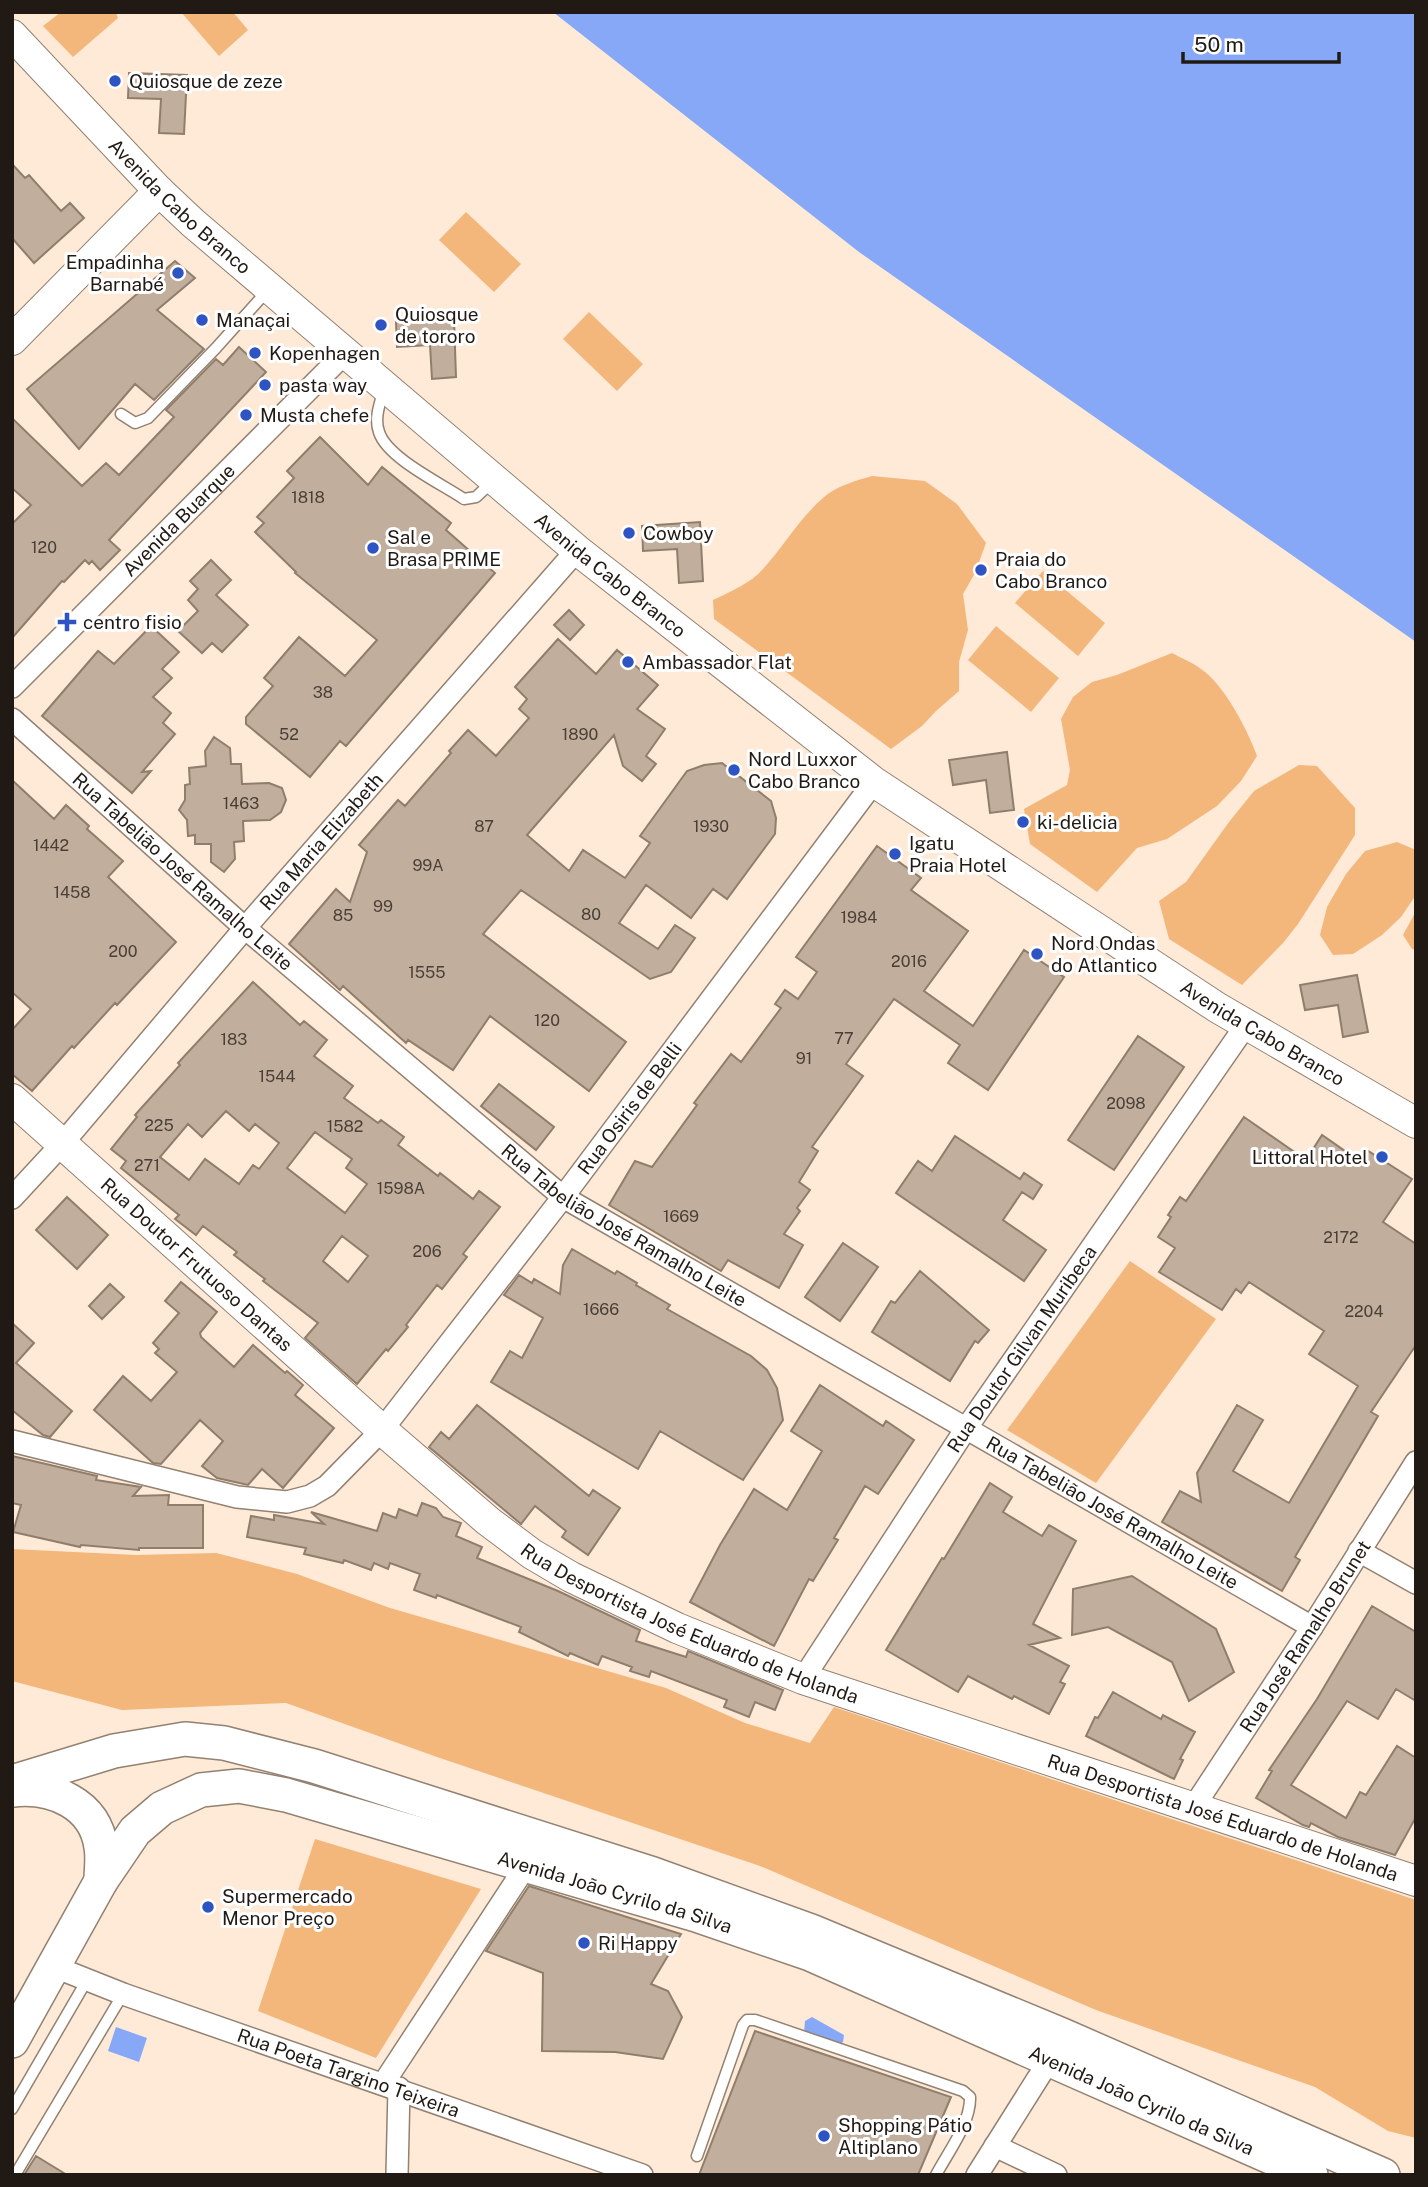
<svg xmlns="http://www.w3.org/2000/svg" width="1428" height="2187" viewBox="0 0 1428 2187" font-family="'Public Sans',sans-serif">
	<rect width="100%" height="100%" fill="#feead7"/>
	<path fill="#f3b67b" d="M61 12H116L118 18 73 57 43 26Z
		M181 12H233L248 30 219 56Z
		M466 212 521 264 494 292 439 240Z
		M589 312 643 364 617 391 563 339Z
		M872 476 925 481 957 504 986 543 975 573 963 594 968 630 959 662V691L936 711 922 726 891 749 714 619 713 600C730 592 751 583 763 569 784 546 799 519 823 498 836 486 855 481 872 476Z
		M1043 571 1105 623 1078 656 1015 603Z
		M996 626 1059 678 1031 712 968 660Z
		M1172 653C1181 658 1192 662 1201 669 1224 684 1248 731 1257 756L1241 781 1217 806 1167 839 1137 848 1097 892 1030 844 1024 809 1067 785 1070 770 1061 719 1073 697 1092 682 1117 675Z
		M1299 765 1317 766 1355 808V835L1298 924 1283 943 1242 985 1169 939 1159 901 1186 882 1229 822 1254 791Z
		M1397 842 1416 850V895L1401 917 1382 935 1353 954 1333 955 1320 935 1327 907 1346 874 1365 851Z
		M1416 911V950L1412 949 1403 935Z
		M1130 1261 1216 1319 1096 1483 1007 1430Z
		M12 1549 136 1555 216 1553 297 1574 390 1608 666 1688 745 1723 810 1743 834 1707 1416 1900V2138L1388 2131 1315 2087 1096 2010 760 1866 437 1757 286 1703 122 1710 12 1681Z
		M315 1839 481 1889 376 2058 258 2011Z"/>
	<path fill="#86a8f6" d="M553 12H1416V642L859 252Z
		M812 2017 844 2035 843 2042 836 2047 804 2032 805 2021Z
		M116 2027 147 2038 139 2062 108 2051Z"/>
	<path fill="#c1ae9c" stroke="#907e6d" stroke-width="2" fill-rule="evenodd" d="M129 73 187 75 184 134 159 133 161 99 128 98Z
		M12 164 25 178 29 175 61 211 70 203 84 218 34 263 12 238Z
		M175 261 195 278 157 310 204 349 154 400 135 384 79 449 27 389Z
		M454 319 456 377 432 379 430 345 397 347 396 322Z
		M239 347 266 372 109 540 120 550 100 570 92 561 89 564 85 560 64 582 62 581 12 638V524L31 505 12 488V418L82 486 106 463 119 475 174 417 166 410 216 359 223 365Z
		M320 437 368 485 382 467 451 523 446 530 495 573 346 746 340 741 310 777 246 724V717L273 686 264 678 299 637 345 676 377 640 295 573 296 572 255 532 264 523 257 517 294 478 287 471Z
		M700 522 703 581 679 583 677 549 643 551 642 526Z
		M211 560 231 580 216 595 248 625 222 652 212 643 202 653 178 631 198 611 188 600 198 589 190 581Z
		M569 610 584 625 570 640 554 625Z
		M151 626 179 652 162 669 172 678 153 697 171 713 163 723 175 734 142 772 151 771 132 793 42 716 98 651 114 664Z
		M558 639 596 674 617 650 658 685 637 709 665 729 646 756 656 764 642 781 623 766 614 735 527 835 569 871 583 850 625 878 650 843 640 836 687 771 704 765 722 763 771 801 776 818 775 834 727 899 713 889 691 918 646 885 619 923 658 949 675 925 695 938 671 972 650 979 521 890 483 934 626 1042 589 1091 490 1016 453 1070 408 1040 406 1043 343 986 340 990 289 944 336 889 350 902 367 852 359 845 398 800 405 806 451 753 449 751 468 730 496 756 529 718 519 709 527 699 515 687Z
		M214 737 230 748 231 764H241L242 784 269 783 282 788 286 800 281 812 270 820 243 821 244 841 234 842 235 859 224 872 211 862V844H195V835L188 836 187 820 179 810 185 800V785L190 784 189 768 206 766 205 751Z
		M1007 752 1014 810 990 813 986 780 953 785 949 760Z
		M12 780 54 819 66 805 89 826 87 829 123 861 108 877 176 942 117 1005 115 1003 74 1048 72 1046 32 1091 12 1074V1030L31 1009 12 992Z
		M877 846 921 878 911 890 968 931 924 991 973 1026 1024 950 1064 977 988 1090 948 1063 960 1045 894 999 846 1064 863 1076 812 1147 818 1151 799 1182 810 1190 797 1208 800 1211 784 1234 803 1245 779 1288 728 1260 721 1271 609 1205 635 1161 652 1167 697 1105 694 1103 731 1054 741 1062 781 1008 775 1004 785 990 798 999 817 972 796 957Z
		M1357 975 1368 1032 1343 1037 1338 1005 1305 1010 1300 985Z
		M253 982 300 1025 304 1021 327 1040 314 1056 353 1086 344 1098 378 1123 381 1120 404 1137 398 1145 438 1176 440 1173 473 1199 479 1191 500 1207 463 1254 467 1257 442 1289 437 1285 406 1325 408 1327 388 1351 386 1349 357 1384 305 1338 318 1323 263 1281 265 1279 234 1255 237 1252 203 1226 196 1235 175 1219 179 1215 121 1168 126 1161 111 1149 137 1117 135 1115 180 1065 178 1063ZM226 1111 249 1131 255 1124 279 1143 259 1169 253 1165 239 1184 205 1159 189 1180 160 1157 188 1124 202 1137ZM315 1132 352 1159 346 1168 367 1184 345 1213 287 1168ZM342 1236 368 1256 348 1282 323 1261Z
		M1138 1036 1184 1067 1114 1170 1068 1140Z
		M499 1084 554 1127 536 1150 481 1106Z
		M1244 1117 1306 1160 1322 1135 1358 1160 1365 1149 1412 1179 1383 1222 1416 1244V1345L1371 1412 1378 1416 1295 1557 1300 1560 1282 1591 1162 1522 1180 1491 1201 1502 1197 1473 1237 1405 1263 1420 1233 1471 1289 1503 1358 1386 1309 1354 1324 1331 1249 1282 1241 1293 1236 1289 1222 1310 1159 1272 1175 1248 1158 1237 1171 1217 1168 1215 1180 1197 1186 1201Z
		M955 1136 1020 1179 1024 1173 1042 1185 1033 1199 1022 1192 1003 1220 1046 1250 1024 1281 896 1193 918 1161 932 1171Z
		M67 1197 108 1235 77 1269 36 1230Z
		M843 1243 878 1267 840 1321 805 1297Z
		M572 1249 615 1274 617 1271 637 1283 636 1285 670 1305 667 1309 751 1356 767 1370 777 1388 783 1420 743 1480 660 1431 638 1469 491 1382 510 1351 522 1358 543 1318 504 1295 519 1275 532 1283 534 1279 560 1294 563 1265Z
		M920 1271 989 1330 978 1343 975 1341 950 1381 872 1332 891 1301 895 1303Z
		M181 1282 217 1312 200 1333 201 1337 234 1367 253 1345 285 1373 287 1371 303 1385 295 1395 334 1428 283 1488 262 1469 248 1485 217 1478 202 1466 223 1441 200 1420 161 1464 153 1463 94 1410 123 1376 151 1401 177 1372 155 1353 159 1349 153 1343 179 1313 165 1301Z
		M110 1284 124 1297 102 1319 89 1306Z
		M12 1323 34 1343 16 1363 72 1411 50 1437 43 1435 12 1410Z
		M820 1385 883 1426 886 1421 914 1440 878 1494 865 1486 834 1538 838 1540 813 1581 809 1579 774 1646 690 1602 720 1545 754 1489 787 1510 822 1451 791 1431Z
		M477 1405 589 1496 593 1490 620 1508 588 1555 562 1537 566 1531 535 1506 521 1524 429 1447 441 1432 449 1439Z
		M12 1456 97 1476 96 1480 141 1487 133 1496 169 1495 168 1505H203V1548H139V1550L81 1545 80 1547 13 1532 21 1505 12 1503Z
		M990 1483 1012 1497 1003 1512 1042 1536 1049 1525 1076 1541 1033 1624 1060 1638 1029 1645 1069 1666 1060 1682 1065 1684 1049 1714 1014 1696 1012 1699 968 1676 958 1692 886 1650 942 1558 944 1559Z
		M422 1503 436 1508 443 1517 461 1523 456 1536 482 1547 477 1558 558 1591 640 1630 636 1641 686 1657 688 1651 783 1690 775 1710 755 1702 749 1717 724 1707 727 1700 651 1671 649 1677 630 1671 632 1667 602 1656 598 1665 570 1653 568 1656 519 1632 521 1627 437 1595 436 1598 414 1590 420 1574 390 1563 388 1569 374 1563 371 1570 344 1560 343 1563 304 1554 306 1548 247 1537 251 1516 274 1520V1515L324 1524 311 1512 377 1531 383 1513 396 1518 399 1509 417 1516Z
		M1132 1576 1216 1629 1234 1672 1189 1701 1172 1662 1108 1627 1072 1635 1073 1589Z
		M1372 1606 1416 1632V1701L1396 1689 1378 1719 1347 1701 1291 1785 1346 1818 1360 1792 1366 1795 1397 1746 1416 1758V1817L1395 1855 1338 1837 1311 1823 1309 1827 1303 1825 1256 1798 1272 1771 1269 1770 1317 1699Z
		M1113 1692 1161 1719 1163 1715 1195 1732 1180 1759 1183 1760 1174 1779 1086 1736 1095 1717 1098 1718Z
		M529 1886 681 1934 651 1984 668 1991 682 2017 663 2059 615 2052 542 2051 543 1973 486 1951Z
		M755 2031 951 2097 918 2175H699Z
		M36 2156 67 2175H24Z"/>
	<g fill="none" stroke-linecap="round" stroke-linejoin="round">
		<defs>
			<path id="lane" d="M384 389C380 403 374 418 379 432 387 458 442 484 464 499L476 497 493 481
				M121 414 135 423 148 418 216 348 268 290
				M12 2109 87 1980
				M697 2156 743 2025 747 2020H755L963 2091 970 2097C971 2123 948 2152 936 2175
				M15 2175 123 1994"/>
			<g id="street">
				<path id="s1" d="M12 687 345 353"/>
				<path id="s2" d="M12 719 245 928 563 1197 1312 1627"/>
				<path id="s3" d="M12 1198 62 1144 245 928 577 550"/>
				<path id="s4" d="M12 1441 237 1497 287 1502 310 1496 327 1486 382 1430 563 1197 874 782"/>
				<path d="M1359 1551 1416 1583"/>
				<path id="s5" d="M803 1679 965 1430 1246 1025"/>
				<path id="s6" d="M1193 1808 1312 1627 1416 1462"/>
				<path id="s7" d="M55 1967 123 1994 642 2175"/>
				<path d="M383 2084 526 1866"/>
				<path d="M995 2146 1056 2175"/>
				<path d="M397 2175 399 2088"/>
				<path d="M977 2175 1050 2059"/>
			</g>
			<g id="secondary">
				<path id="s8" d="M12 35 159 191 193 223 577 550 874 782 1218 1008 1416 1123"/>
				<path d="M12 340 159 191"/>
				<path id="s9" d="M12 1099 382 1430 488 1521 532 1554 571 1577 677 1628 803 1679 1416 1881"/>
			</g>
			<g id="primary">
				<path d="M12 1782 114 1751 185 1739 224 1743 314 1766 653 1874 811 1931 1062 2035 1383 2175"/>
				<path d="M13 1790C52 1786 95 1803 101 1847 103 1858 101 1870 101 1881"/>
				<path id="s10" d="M12 2041 101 1881 135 1831 162 1808 201 1790 239 1786 286 1795 696 1915 810 1954 1311 2175"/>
			</g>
		</defs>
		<use href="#lane" stroke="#938171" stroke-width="13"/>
		<use href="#street" stroke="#938171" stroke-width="24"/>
		<use href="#secondary" stroke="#938171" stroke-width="32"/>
		<use href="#primary" stroke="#938171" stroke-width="36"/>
		<use href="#lane" stroke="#fff" stroke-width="10"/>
		<use href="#street" stroke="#fff" stroke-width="21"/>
		<use href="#secondary" stroke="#fff" stroke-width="30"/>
		<use href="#primary" stroke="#fff" stroke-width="33"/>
	</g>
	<g fill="#2e54c3" stroke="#fff" stroke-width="2.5">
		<circle cx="115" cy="81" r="7"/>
		<circle cx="178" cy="273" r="7"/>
		<circle cx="202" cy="320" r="7"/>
		<circle cx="381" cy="325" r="7"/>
		<circle cx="255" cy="353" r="7"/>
		<circle cx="265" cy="385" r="7"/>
		<circle cx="246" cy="415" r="7"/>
		<circle cx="629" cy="533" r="7"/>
		<circle cx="373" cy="548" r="7"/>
		<circle cx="981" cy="570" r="7"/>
		<path d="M63.5 611.5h7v7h7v7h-7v7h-7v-7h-7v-7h7z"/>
		<circle cx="628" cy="662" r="7"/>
		<circle cx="734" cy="770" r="7"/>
		<circle cx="1023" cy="822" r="7"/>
		<circle cx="895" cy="854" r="7"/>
		<circle cx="1037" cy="954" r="7"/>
		<circle cx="1382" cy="1157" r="7"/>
		<circle cx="208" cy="1907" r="7"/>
		<circle cx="584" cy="1943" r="7"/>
		<circle cx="824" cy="2136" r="7"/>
	</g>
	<g text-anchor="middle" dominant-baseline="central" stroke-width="6" stroke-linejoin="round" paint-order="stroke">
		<g font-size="16" fill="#493f36">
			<text x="308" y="497">1818</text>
			<text x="44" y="547">120</text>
			<text x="323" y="692">38</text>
			<text x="289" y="734">52</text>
			<text x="580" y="734">1890</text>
			<text x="241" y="803">1463</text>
			<text x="484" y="826">87</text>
			<text x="711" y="826">1930</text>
			<text x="51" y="845">1442</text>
			<text x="428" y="865">99A</text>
			<text x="72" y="892">1458</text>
			<text x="383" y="906">99</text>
			<text x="591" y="914">80</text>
			<text x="343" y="915">85</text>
			<text x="859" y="917">1984</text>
			<text x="123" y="951">200</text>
			<text x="909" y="961">2016</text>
			<text x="427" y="972">1555</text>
			<text x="547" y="1020">120</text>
			<text x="844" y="1038">77</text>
			<text x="234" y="1039">183</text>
			<text x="804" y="1058">91</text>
			<text x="277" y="1076">1544</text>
			<text x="1126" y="1103">2098</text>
			<text x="159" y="1125">225</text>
			<text x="345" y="1126">1582</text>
			<text x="147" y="1165">271</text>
			<text x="401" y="1188">1598A</text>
			<text x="681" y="1216">1669</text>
			<text x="1341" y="1237">2172</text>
			<text x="427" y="1251">206</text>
			<text x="601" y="1309">1666</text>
			<text x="1364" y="1311">2204</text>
		</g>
		<g font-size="19" fill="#211a14" stroke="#fff" text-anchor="start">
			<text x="129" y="81">Quiosque de zeze</text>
			<text x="164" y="262" text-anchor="end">Empadinha<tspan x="164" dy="22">Barnabé</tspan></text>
			<text x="395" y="314">Quiosque<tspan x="395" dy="22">de tororo</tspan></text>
			<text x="216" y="320">Manaçai</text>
			<text x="269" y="353">Kopenhagen</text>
			<text x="279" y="385">pasta way</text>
			<text x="260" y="415">Musta chefe</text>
			<text x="643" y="533">Cowboy</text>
			<text x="387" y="537">Sal e<tspan x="387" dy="22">Brasa PRIME</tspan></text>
			<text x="995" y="559">Praia do<tspan x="995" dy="22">Cabo Branco</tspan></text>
			<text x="83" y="622">centro fisio</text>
			<text x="642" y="662">Ambassador Flat</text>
			<text x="748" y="759">Nord Luxxor<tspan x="748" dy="22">Cabo Branco</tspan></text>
			<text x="1037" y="822">ki-delicia</text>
			<text x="909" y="843">Igatu<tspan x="909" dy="22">Praia Hotel</tspan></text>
			<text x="1051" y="943">Nord Ondas<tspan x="1051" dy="22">do Atlantico</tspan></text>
			<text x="1368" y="1157" text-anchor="end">Littoral Hotel</text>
			<text x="222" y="1896">Supermercado<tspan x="222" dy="22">Menor Preço</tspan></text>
			<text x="598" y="1943">Ri Happy</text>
			<text x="838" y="2125">Shopping Pátio<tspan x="838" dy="22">Altiplano</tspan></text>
		</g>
		<g font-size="19" fill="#211a14" stroke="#fff">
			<text stroke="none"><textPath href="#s8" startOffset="240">Avenida Cabo Branco</textPath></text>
			<text stroke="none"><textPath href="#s1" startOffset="236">Avenida Buarque</textPath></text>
			<text stroke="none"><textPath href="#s8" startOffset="807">Avenida Cabo Branco</textPath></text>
			<text stroke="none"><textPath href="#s3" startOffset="472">Rua Maria Elizabeth</textPath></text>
			<text stroke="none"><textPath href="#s2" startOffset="229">Rua Tabelião José Ramalho Leite</textPath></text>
			<text stroke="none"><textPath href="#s8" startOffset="1605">Avenida Cabo Branco</textPath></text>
			<text stroke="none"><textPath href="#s4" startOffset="810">Rua Osiris de Belli</textPath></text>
			<text stroke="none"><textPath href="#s2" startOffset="796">Rua Tabelião José Ramalho Leite</textPath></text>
			<text stroke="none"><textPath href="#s9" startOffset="248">Rua Doutor Frutuoso Dantas</textPath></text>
			<text stroke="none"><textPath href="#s5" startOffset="396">Rua Doutor Gilvan Muribeca</textPath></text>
			<text stroke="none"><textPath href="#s2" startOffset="1363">Rua Tabelião José Ramalho Leite</textPath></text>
			<text stroke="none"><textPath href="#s9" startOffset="864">Rua Desportista José Eduardo de Holanda</textPath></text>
			<text stroke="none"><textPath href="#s6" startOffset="205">Rua José Ramalho Brunet</textPath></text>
			<text stroke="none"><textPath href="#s9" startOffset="1432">Rua Desportista José Eduardo de Holanda</textPath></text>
			<text stroke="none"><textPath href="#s10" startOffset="751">Avenida João Cyrilo da Silva</textPath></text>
			<text stroke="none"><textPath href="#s7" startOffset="312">Rua Poeta Targino Teixeira</textPath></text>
			<text stroke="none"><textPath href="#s10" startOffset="1318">Avenida João Cyrilo da Silva</textPath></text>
		</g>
	</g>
	<rect width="1428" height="2187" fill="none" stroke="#211a14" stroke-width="28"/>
	<path d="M1183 52v10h156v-10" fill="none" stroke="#211a14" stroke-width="3.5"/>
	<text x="1194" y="52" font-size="21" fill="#211a14" stroke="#ffffff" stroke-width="5" paint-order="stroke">50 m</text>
</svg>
